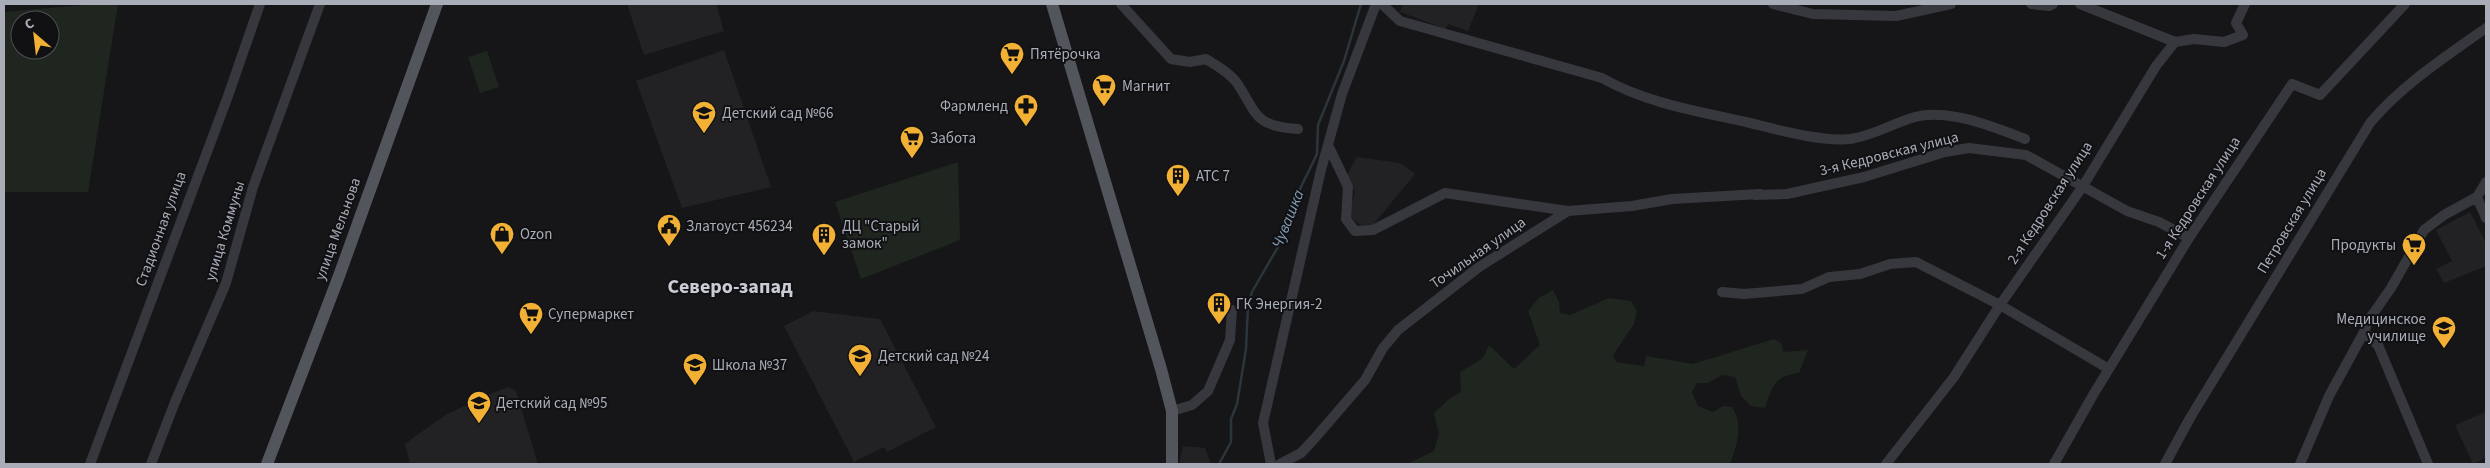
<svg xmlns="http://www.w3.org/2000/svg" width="2490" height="468" viewBox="0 0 2490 468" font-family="'Source Sans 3',sans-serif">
	<rect width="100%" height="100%" fill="#161618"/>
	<path fill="#222225" d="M627 4H716L724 31 644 55Z
		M1403 4H1479L1468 31 1448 24 1446 29 1400 12Z
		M724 50 771 187 682 208 636 81Z
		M1357 157 1400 163 1415 174 1368 231 1348 215 1355 192 1346 176Z
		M2470 212 2486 243V266L2444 283 2436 269 2452 261 2436 230Z
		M813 311 880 319 936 427 887 452 884 447 854 462 784 326Z
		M509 387 516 391 538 464H410L405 444 417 435 447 414 487 395Z
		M2486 412V458L2473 464 2455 425Z
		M1183 446 1205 448 1211 464H1179Z"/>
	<path fill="#1e261f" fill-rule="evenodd" d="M93 4H118L88 192H4V12ZM20 20H50V50H20Z
		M487 51 499 87 480 93 468 57Z
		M958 162 960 240 861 279 835 202Z
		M1553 290 1559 302 1560 313 1570 315 1609 298 1631 301 1637 311 1634 324 1613 355 1616 362 1644 366 1646 356 1693 364 1774 339 1782 344 1783 352 1808 350 1799 373C1774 376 1773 386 1765 408L1751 406 1741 396 1735 377 1722 375 1708 383H1697L1692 392 1698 406 1713 412 1723 406 1732 407C1744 426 1737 444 1730 464H1407L1434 451 1439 434 1434 413 1449 399 1461 392 1460 372 1483 358 1489 345 1514 369 1540 345 1528 311 1539 298Z"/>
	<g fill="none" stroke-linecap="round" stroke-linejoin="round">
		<path stroke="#2c353c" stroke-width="2.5" d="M1219 464 1231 442V419L1237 404 1246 349 1248 305 1252 292 1282 240 1284 222 1317 154 1318 125 1344 61 1361 4"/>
		<path stroke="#37383d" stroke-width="10" d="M1121 4 1171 59 1190 62 1206 59C1217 66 1230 73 1237 83 1258 115 1254 126 1298 129
			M1382 4 1400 21 1602 78C1646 103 1696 111 1746 122 1775 129 1820 142 1850 139 1873 136 1893 123 1915 117 1948 108 1994 127 2025 139
			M1773 4 1813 14 1896 16 1951 4
			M2031 4 2049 6 2053 4
			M2080 4 2175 42
			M1328 145 1348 187 1346 219 1355 231 1373 230 1445 193 1568 211
			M1755 195 1787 194 1864 177 1945 152 1969 148 2026 155 2127 211 2159 222 2189 238
			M2477 197 2486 218
			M1722 292 1744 294 1802 289 1829 277 1860 274 1890 264 1916 262 2000 305 2109 369
			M2364 332 2378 345 2428 464
			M1172 411 1192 405 1208 391 1230 340 1232 310
			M90 464 228 96 260 4
			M151 464 175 402 226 283 253 187 320 4
			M1271 464 1263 423 1321 170 1342 94 1376 4
			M1280 464 1301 453 1315 438 1365 380 1383 348 1398 330 1479 267 1568 211 1632 206 1672 199 1760 194
			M1886 464 1954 377 2000 305 2083 186 2156 66 2175 42 2194 39 2224 42 2243 35 2236 23 2245 4
			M2054 464 2093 395 2189 238 2292 84 2320 95 2405 4
			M2165 464 2190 418 2370 123C2402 85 2445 57 2486 28
			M2300 464 2329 396 2364 332 2368 321 2391 288 2424 230 2444 215 2477 197 2486 182"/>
		<path stroke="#53555c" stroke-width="12" d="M1052 4 1161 369 1172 411V464
			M267 464 339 276 437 4"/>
	</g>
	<defs>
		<symbol id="supermarket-pin" viewBox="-11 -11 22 30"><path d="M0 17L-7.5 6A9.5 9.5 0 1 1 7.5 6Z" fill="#f2b134" stroke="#111113"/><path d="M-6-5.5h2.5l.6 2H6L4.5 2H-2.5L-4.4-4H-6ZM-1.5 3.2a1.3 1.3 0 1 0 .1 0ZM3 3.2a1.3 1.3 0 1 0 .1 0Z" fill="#111"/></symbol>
		<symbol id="pharmacy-pin" viewBox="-11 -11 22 30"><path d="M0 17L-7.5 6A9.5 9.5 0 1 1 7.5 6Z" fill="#f2b134" stroke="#111113"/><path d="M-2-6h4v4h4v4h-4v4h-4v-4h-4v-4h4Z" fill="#111"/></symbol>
		<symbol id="school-pin" viewBox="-11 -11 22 30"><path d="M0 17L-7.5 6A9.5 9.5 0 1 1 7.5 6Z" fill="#f2b134" stroke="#111113"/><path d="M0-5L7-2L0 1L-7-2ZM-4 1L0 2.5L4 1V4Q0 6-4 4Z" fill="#111"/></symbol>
		<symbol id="building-pin" viewBox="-11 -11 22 30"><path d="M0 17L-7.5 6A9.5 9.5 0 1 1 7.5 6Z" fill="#f2b134" stroke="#111113"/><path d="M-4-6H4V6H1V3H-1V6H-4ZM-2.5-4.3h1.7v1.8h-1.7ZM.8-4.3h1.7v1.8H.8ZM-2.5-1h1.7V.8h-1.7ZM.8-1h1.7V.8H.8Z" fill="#111"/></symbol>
		<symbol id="civic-pin" viewBox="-11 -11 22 30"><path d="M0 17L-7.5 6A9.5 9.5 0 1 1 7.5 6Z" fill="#f2b134" stroke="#111113"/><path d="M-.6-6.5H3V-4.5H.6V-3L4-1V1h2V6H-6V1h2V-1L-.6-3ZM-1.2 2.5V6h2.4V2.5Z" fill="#111"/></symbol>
		<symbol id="shop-pin" viewBox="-11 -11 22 30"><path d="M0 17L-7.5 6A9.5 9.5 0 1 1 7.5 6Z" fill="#f2b134" stroke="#111113"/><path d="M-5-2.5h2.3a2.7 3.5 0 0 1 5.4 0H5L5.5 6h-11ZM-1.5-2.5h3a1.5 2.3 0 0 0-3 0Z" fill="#111"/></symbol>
		<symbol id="university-pin" viewBox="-11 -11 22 30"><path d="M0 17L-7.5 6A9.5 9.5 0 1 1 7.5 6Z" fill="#f2b134" stroke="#111113"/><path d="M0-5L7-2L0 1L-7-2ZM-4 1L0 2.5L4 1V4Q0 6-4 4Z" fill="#111"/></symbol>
	</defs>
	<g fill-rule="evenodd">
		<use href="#supermarket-pin" x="998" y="40" width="28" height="38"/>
		<use href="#supermarket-pin" x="1090" y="72" width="28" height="38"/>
		<use href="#pharmacy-pin" x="1012" y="92" width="28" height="38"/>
		<use href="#school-pin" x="690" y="99" width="28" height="38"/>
		<use href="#supermarket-pin" x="898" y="124" width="28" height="38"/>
		<use href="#building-pin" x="1164" y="162" width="28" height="38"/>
		<use href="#civic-pin" x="655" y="212" width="28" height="38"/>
		<use href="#shop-pin" x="488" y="220" width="28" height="38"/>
		<use href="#building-pin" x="810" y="221" width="28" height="38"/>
		<use href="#supermarket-pin" x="2400" y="231" width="28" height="38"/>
		<use href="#building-pin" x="1205" y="290" width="28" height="38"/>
		<use href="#supermarket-pin" x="517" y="300" width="28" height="38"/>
		<use href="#university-pin" x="2430" y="314" width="28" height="38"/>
		<use href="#school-pin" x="846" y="342" width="28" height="38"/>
		<use href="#school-pin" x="681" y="351" width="28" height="38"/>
		<use href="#school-pin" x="465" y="389" width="28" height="38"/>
	</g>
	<g text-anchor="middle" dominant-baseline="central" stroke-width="4" stroke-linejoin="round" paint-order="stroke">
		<g font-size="15" fill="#a8adb8" stroke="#111113" text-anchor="start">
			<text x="1030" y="54">Пятёрочка</text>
			<text x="1122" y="86">Магнит</text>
			<text x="1008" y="106" text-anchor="end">Фармленд</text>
			<text x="722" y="113">Детский сад №66</text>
			<text x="930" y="138">Забота</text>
			<text x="1196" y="176">АТС 7</text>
			<text x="686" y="226">Златоуст 456234</text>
			<text x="842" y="226">ДЦ "Старый<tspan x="842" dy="17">замок"</tspan></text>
			<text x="520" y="234">Ozon</text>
			<text x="2396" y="245" text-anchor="end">Продукты</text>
			<text x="1236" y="304">ГК Энергия-2</text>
			<text x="548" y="314">Супермаркет</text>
			<text x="2426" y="319" text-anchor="end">Медицинское<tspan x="2426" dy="17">училище</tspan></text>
			<text x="878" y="356">Детский сад №24</text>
			<text x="712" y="365">Школа №37</text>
			<text x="496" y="403">Детский сад №95</text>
		</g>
		<g font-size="15" fill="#a8adb8" stroke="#111113">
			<text transform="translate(1889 154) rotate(-14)">3-я Кедровская улица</text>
			<text transform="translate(2198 198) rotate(-57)">1-я Кедровская улица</text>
			<text transform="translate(2050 203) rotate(-57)">2-я Кедровская улица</text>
			<text transform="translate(2292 221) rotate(-59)">Петровская улица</text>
			<text transform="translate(161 229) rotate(-70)">Стадионная улица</text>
			<text transform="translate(338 229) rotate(-70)">улица Мельнова</text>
			<text transform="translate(225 231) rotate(-73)">улица Коммуны</text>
			<text transform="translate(1478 253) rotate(-35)">Точильная улица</text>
		</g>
		<g font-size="16" font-style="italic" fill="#7f9bb3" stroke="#111113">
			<text transform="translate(1288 219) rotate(-68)">Чувашка</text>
		</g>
		<g font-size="20" font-weight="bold" fill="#c9ccd4" stroke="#111113">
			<text x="730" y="287">Северо-запад</text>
		</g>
	</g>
	<rect width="2490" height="468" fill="none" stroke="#a8adb8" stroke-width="10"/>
	<g transform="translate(35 35) rotate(332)"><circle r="24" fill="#111113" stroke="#4d4f55"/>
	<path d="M0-4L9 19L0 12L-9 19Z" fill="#f2b134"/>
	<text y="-8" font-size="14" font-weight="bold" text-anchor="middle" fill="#a8adb8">С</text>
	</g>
</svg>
